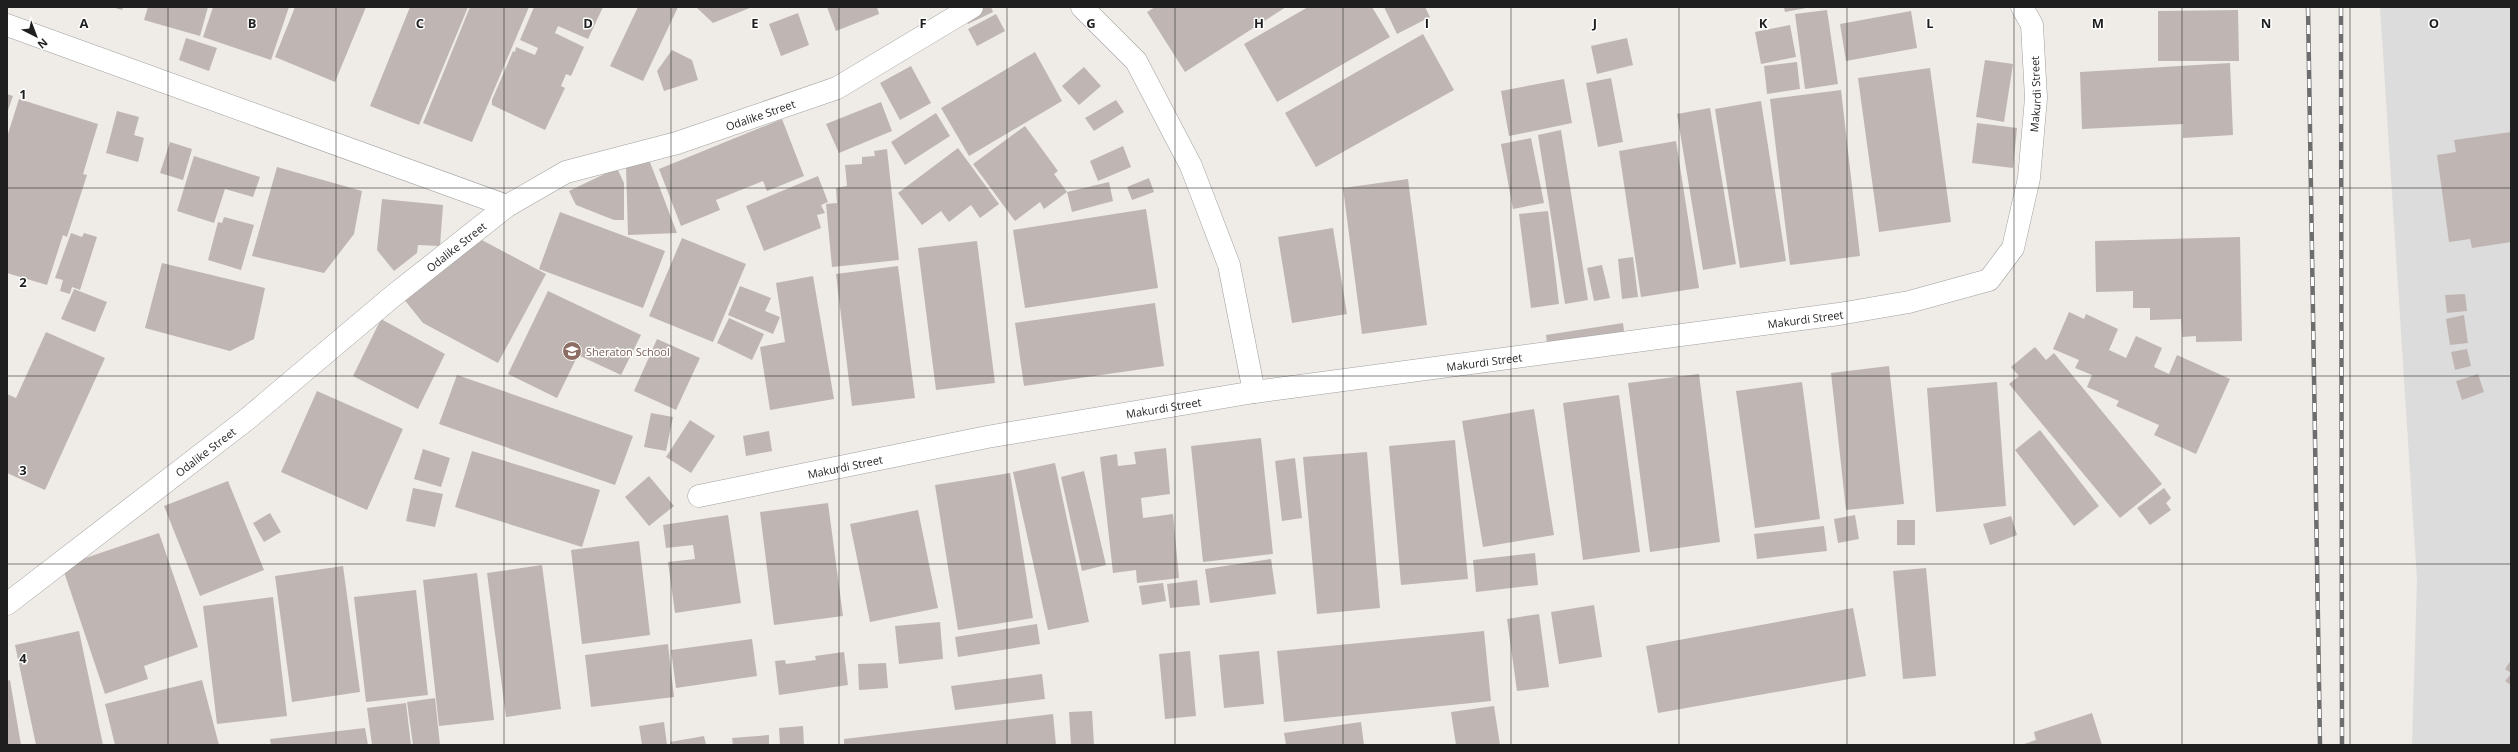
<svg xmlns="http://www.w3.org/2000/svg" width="2518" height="752" viewBox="0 0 2518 752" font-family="'Open Sans',sans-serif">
	<rect width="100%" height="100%" fill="#efebe6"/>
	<path fill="#dddcdc" d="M2380 7H2511V745H2412L2417 580Z"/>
	<path fill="#bfb6b3" d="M112 7H123L122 10Z
		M148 7H208L200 36 144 20Z
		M213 7H289L271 60 203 37Z
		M295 7H366L335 82 275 57Z
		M410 7H468L419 125 370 106Z
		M470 7H529L472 142 423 123Z
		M534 7H603L588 39 558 26 555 33 584 47 571 76 566 74 561 86 565 88 545 130 492 105V100L513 51 515 52 516 47 535 55 538 48 520 40Z
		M638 7H678L643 81 610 66Z
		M696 7H752L713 23Z
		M827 7H877L879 14 836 31Z
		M978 7H991L993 12 968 24 963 15Z
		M1155 7H1286L1185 72 1147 12Z
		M1308 7H1372L1390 37 1277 102 1244 44Z
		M1384 7H1425L1430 17 1397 34Z
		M1784 7H1806V8L1785 12Z
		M1827 10 1838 84 1805 89 1795 14Z
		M2238 10 2239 61H2158V11Z
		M1911 11 1917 48 1846 61 1840 24Z
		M798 13 809 45 781 56 769 24Z
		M996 14 1005 31 977 46 968 29Z
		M1790 25 1796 57 1761 64 1755 32Z
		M1423 34 1454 90 1316 167 1285 113Z
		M186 38 217 48 209 71 179 60Z
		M1627 38 1633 65 1597 74 1591 46Z
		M672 50 692 60 698 80 664 91 657 71Z
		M1035 52 1062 101 969 156 941 108Z
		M1985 60 2013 64 2004 122 1976 117Z
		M1797 62 1800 89 1767 94 1764 66Z
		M2230 63 2233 135 2183 138V124L2082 129 2080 72Z
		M911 66 931 103 900 120 880 83Z
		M1084 67 1101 86 1079 105 1062 86Z
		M1930 68 1951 222 1879 232 1858 78Z
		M1611 78 1623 142 1598 147 1586 83Z
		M1564 79 1572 123 1509 136 1501 91Z
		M1841 90 1860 256 1790 265 1770 99Z
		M7 94 13 96 7 113Z
		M19 99 98 124 83 174 87 175 67 237 63 235 47 285 7 273V137Z
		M1116 100 1124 112 1094 131 1085 118Z
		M1761 101 1786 261 1740 268 1715 109Z
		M881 102 892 131 839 153 826 124Z
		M1710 108 1736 264 1703 270 1677 114Z
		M117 111 139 117 134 135 144 138 138 162 106 153Z
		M936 113 950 136 905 165 891 142Z
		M782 119 804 176 767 191 763 181 716 200 720 210 681 226 659 169Z
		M1977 123 2017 128 2013 168 1972 163Z
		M1025 126 1058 171 1054 174 1067 192 1044 209 1040 202 1015 221 973 164Z
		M1561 130 1588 300 1565 304 1538 135Z
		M2511 132V242L2472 248 2470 239 2449 242 2437 155 2456 152 2454 140Z
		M1531 138 1544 203 1513 209 1501 144Z
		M1676 141 1699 288 1641 297 1619 151Z
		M170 142 192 149 183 180 160 173Z
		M1123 146 1131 167 1098 181 1090 161Z
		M958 148 999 204 980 218 971 205 949 222 941 211 922 225 898 193Z
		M887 149 899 260 832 267 826 204 837 203 836 188 847 186 845 165 862 164V157L875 156 874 151Z
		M194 156 260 177 253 197 225 189 214 223 177 211Z
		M648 157 677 233 628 235 626 166Z
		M277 167 362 191 354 234 324 273 252 256Z
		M617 168 624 183V220H614L576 205 569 191Z
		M818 176 828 202 821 205 825 213 817 215 821 228 764 251 746 206Z
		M1149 178 1154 192 1132 200 1127 187Z
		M1408 179 1427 325 1362 334 1343 188Z
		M1109 182 1113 201 1072 212 1067 192Z
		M382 199 443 205 440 246 418 245 417 253 394 271 377 250Z
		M1146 209 1158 288 1025 308 1013 230Z
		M1548 211 1559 304 1531 308 1519 214Z
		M560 212 665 251 643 308 539 269Z
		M224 217 254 225 241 270 208 260 218 222 222 223Z
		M1333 228 1347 314 1292 323 1278 237Z
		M71 233 82 237 84 233 97 237 80 290 72 287 70 294 60 291 63 280 55 278Z
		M2240 237 2242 341 2196 342V336L2182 337 2181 319 2150 320V308H2133V291L2096 292 2095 241Z
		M478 238 546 274 498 363 423 323 403 298Z
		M682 238 746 264 713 342 649 316Z
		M977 241 995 383 936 390 918 248Z
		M1633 257 1638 297 1622 299 1618 259Z
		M162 263 265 288 254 339 230 351 145 328Z
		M1602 265 1610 298 1594 301 1587 268Z
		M898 266 915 398 852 406 836 274Z
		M813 276 834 399 770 410 760 347 785 342 776 283Z
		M740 286 771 298 765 311 780 317 773 334 728 315Z
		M74 289 107 302 95 332 61 319Z
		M548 291 641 335 621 375 578 355 557 398 508 374Z
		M2465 294 2467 311 2447 313 2445 295Z
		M1155 303 1164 366 1024 386 1015 323Z
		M2069 312 2084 319 2086 314 2118 329 2109 350 2126 358 2136 336 2162 348 2154 367 2169 374 2177 355 2230 379 2196 454 2154 435 2159 425 2116 406 2119 401 2087 387 2092 375 2075 368 2079 360 2053 349Z
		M2464 315 2468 343 2450 345 2446 319Z
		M729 318 764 334 752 360 717 343Z
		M381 319 445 354 418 409 353 376Z
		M1623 323 1625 339 1548 351 1546 335Z
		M46 332 105 358 45 490 7 473V394L16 398Z
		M657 339 700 358 676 410 634 391Z
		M2035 347 2046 360 2054 353 2162 484 2120 518 2009 384 2019 376 2011 367Z
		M2467 349 2471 366 2455 370 2451 352Z
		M1889 366 1904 504 1846 510 1831 373Z
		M1699 374 1720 542 1650 552 1628 383Z
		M2478 374 2484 392 2462 400 2456 381Z
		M457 375 633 436 615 485 439 424Z
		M1802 382 1820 519 1755 528 1736 391Z
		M1997 382 2006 506 1936 512 1927 388Z
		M317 391 403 429 367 510 281 472Z
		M1619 395 1640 552 1583 560 1563 403Z
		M1534 409 1554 535 1483 547 1462 421Z
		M651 413 673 417 666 451 644 447Z
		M690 420 715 436 691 473 666 457Z
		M2040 430 2099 506 2074 526 2015 450Z
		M769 431 772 451 746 456 743 436Z
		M1261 438 1273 554 1203 562 1191 446Z
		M1455 440 1468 579 1401 585 1389 446Z
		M1166 448 1170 494 1141 498 1143 518 1173 514 1179 578 1137 583 1136 570 1113 573 1100 457 1117 454 1118 466 1136 464 1134 452Z
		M423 449 450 458 441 487 414 479Z
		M472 451 600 490 582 547 455 507Z
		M1367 452 1380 608 1317 614 1303 457Z
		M1295 458 1302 518 1282 521 1275 461Z
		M1055 463 1089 622 1048 630 1013 472Z
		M1084 471 1106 565 1082 571 1061 477Z
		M1010 473 1033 618 958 630 935 485Z
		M649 476 674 506 649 526 625 497Z
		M228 481 264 570 200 596 164 506Z
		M413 488 443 494 435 527 406 521Z
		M2164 488 2171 498 2166 503 2171 510 2150 525 2137 508Z
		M828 503 843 616 774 625 760 512Z
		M918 510 938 608 870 622 850 524Z
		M270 513 281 532 264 542 253 523Z
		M728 515 741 603 675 613 668 562 695 559 693 545 666 548 663 525Z
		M1855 515 1859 539 1838 543 1834 519Z
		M2011 516 2017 535 1990 545 1983 524Z
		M1897 520H1915V545H1897Z
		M1824 526 1827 551 1757 559 1754 534Z
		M159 533 198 647 144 666 148 679 105 694 62 566Z
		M639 541 650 635 582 644 571 550Z
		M1535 553 1538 585 1476 592 1473 560Z
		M1271 559 1276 594 1210 603 1205 569Z
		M542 565 561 709 506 717 487 573Z
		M343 566 360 692 292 702 275 576Z
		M1926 568 1936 676 1903 679 1893 571Z
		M477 573 494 720 439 726 423 580Z
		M1197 580 1200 605 1170 608 1167 584Z
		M1163 583 1166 601 1142 605 1139 586Z
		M416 590 428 695 366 702 354 597Z
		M273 597 287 716 217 724 203 606Z
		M1594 605 1602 657 1559 664 1551 612Z
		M1853 608 1866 676 1658 713 1646 646Z
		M1539 614 1549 687 1517 691 1507 619Z
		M940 622 943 659 899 664 895 626Z
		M1037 624 1040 644 958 657 955 637Z
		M79 631 103 745H36L15 645Z
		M1484 631 1491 701 1284 722 1277 651Z
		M752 639 757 676 676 688 671 650Z
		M668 644 674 697 591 707 585 655Z
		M1190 651 1196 716 1165 719 1159 654Z
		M1259 651 1264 704 1224 708 1219 655Z
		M844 652 848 685 779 695 775 661 785 660 786 664 816 660 815 656Z
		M2511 660V673L2505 669Z
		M886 663 888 688 859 690 858 664Z
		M1042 674 1045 699 955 710 951 686Z
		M2511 674V685L2505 681Z
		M10 680 21 745H7V681Z
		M202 680 219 745H115L105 704Z
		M435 698 440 745H413L407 702Z
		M406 703 411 745H372L367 708Z
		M1494 706 1500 745H1456L1451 712Z
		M1092 711 1094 745H1071L1069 712Z
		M2092 713 2102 745H2021L2036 740 2034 732Z
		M1053 714 1056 745H844V739Z
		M664 722 667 745H642L639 726Z
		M1361 722 1364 745H1286L1284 733Z
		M803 726 804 745H780L779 728Z
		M365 728 368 745H271L270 739Z
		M769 735V745H733L732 738Z
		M704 736 706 745H671L670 742Z"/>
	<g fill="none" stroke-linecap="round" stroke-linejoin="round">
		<defs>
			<g id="street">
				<path d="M1082 7 1136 61 1191 166 1229 265 1254 392"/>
				<path d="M7 25 507 206"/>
				<path id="s1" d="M699 496 987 437 1254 392 1839 314 1909 302 1989 280 2013 248 2029 178 2036 98 2032 25 2022 7"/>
				<path id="s2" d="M7 604 246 420 393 296 507 206 566 172 677 143 837 88 972 7"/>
			</g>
		</defs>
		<use href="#street" stroke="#a0a0a0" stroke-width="23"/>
		<use href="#street" stroke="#fff" stroke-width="22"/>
		<defs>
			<path id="rail" d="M2308 7 2320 745
				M2341 7 2342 745"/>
		</defs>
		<use href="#rail" stroke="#6d6d6d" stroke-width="4.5"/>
		<use href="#rail" stroke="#fff" stroke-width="3" stroke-dasharray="9" stroke-linecap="butt"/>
	</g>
	<path fill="none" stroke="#1f1f1f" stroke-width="1" stroke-opacity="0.55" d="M168 7V745M336 7V745M504 7V745M671 7V745M839 7V745M1007 7V745M1175 7V745M1343 7V745M1511 7V745M1679 7V745M1847 7V745M2014 7V745M2182 7V745M2350 7V745M7 188H2511M7 376H2511M7 564H2511"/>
	<defs>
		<symbol id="school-disc" viewBox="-11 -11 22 22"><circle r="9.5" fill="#8d6e63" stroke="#fff"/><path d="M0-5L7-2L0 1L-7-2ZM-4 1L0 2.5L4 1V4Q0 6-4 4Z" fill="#fff"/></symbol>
	</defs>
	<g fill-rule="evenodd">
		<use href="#school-disc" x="561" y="340" width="22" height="22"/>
	</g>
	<g text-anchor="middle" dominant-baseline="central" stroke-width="3" stroke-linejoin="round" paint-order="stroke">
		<g font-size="11" fill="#1f1f1f" stroke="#fff">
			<text stroke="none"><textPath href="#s1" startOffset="1505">Makurdi Street</textPath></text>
			<text stroke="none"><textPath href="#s2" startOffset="910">Odalike Street</textPath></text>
			<text stroke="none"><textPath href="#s2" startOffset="574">Odalike Street</textPath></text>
			<text stroke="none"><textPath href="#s1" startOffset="1121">Makurdi Street</textPath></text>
			<text stroke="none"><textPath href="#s1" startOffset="797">Makurdi Street</textPath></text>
			<text stroke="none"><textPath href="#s1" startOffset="473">Makurdi Street</textPath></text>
			<text stroke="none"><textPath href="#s2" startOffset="250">Odalike Street</textPath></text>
			<text stroke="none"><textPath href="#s1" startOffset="149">Makurdi Street</textPath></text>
		</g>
		<g font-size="11" fill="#785e54" stroke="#fff" text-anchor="start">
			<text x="586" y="351">Sheraton School</text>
		</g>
	</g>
	<g font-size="13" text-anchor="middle" font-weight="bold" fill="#1f1f1f" stroke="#fff" stroke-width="3" stroke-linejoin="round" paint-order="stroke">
		<text x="84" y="28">A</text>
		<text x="252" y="28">B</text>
		<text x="420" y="28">C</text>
		<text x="588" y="28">D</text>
		<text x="755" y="28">E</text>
		<text x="923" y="28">F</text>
		<text x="1091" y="28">G</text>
		<text x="1259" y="28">H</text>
		<text x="1427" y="28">I</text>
		<text x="1595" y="28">J</text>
		<text x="1763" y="28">K</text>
		<text x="1930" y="28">L</text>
		<text x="2098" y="28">M</text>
		<text x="2266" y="28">N</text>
		<text x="2434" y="28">O</text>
		<text x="23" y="99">1</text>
		<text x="23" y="287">2</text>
		<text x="23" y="475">3</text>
		<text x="23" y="663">4</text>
	</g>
	<rect width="2518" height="752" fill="none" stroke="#1f1f1f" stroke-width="16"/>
	<g transform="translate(36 36) rotate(138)" stroke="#ffffff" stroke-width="3" paint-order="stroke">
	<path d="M0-3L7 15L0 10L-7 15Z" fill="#1f1f1f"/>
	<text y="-6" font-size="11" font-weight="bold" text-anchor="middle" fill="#1f1f1f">N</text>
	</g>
</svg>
